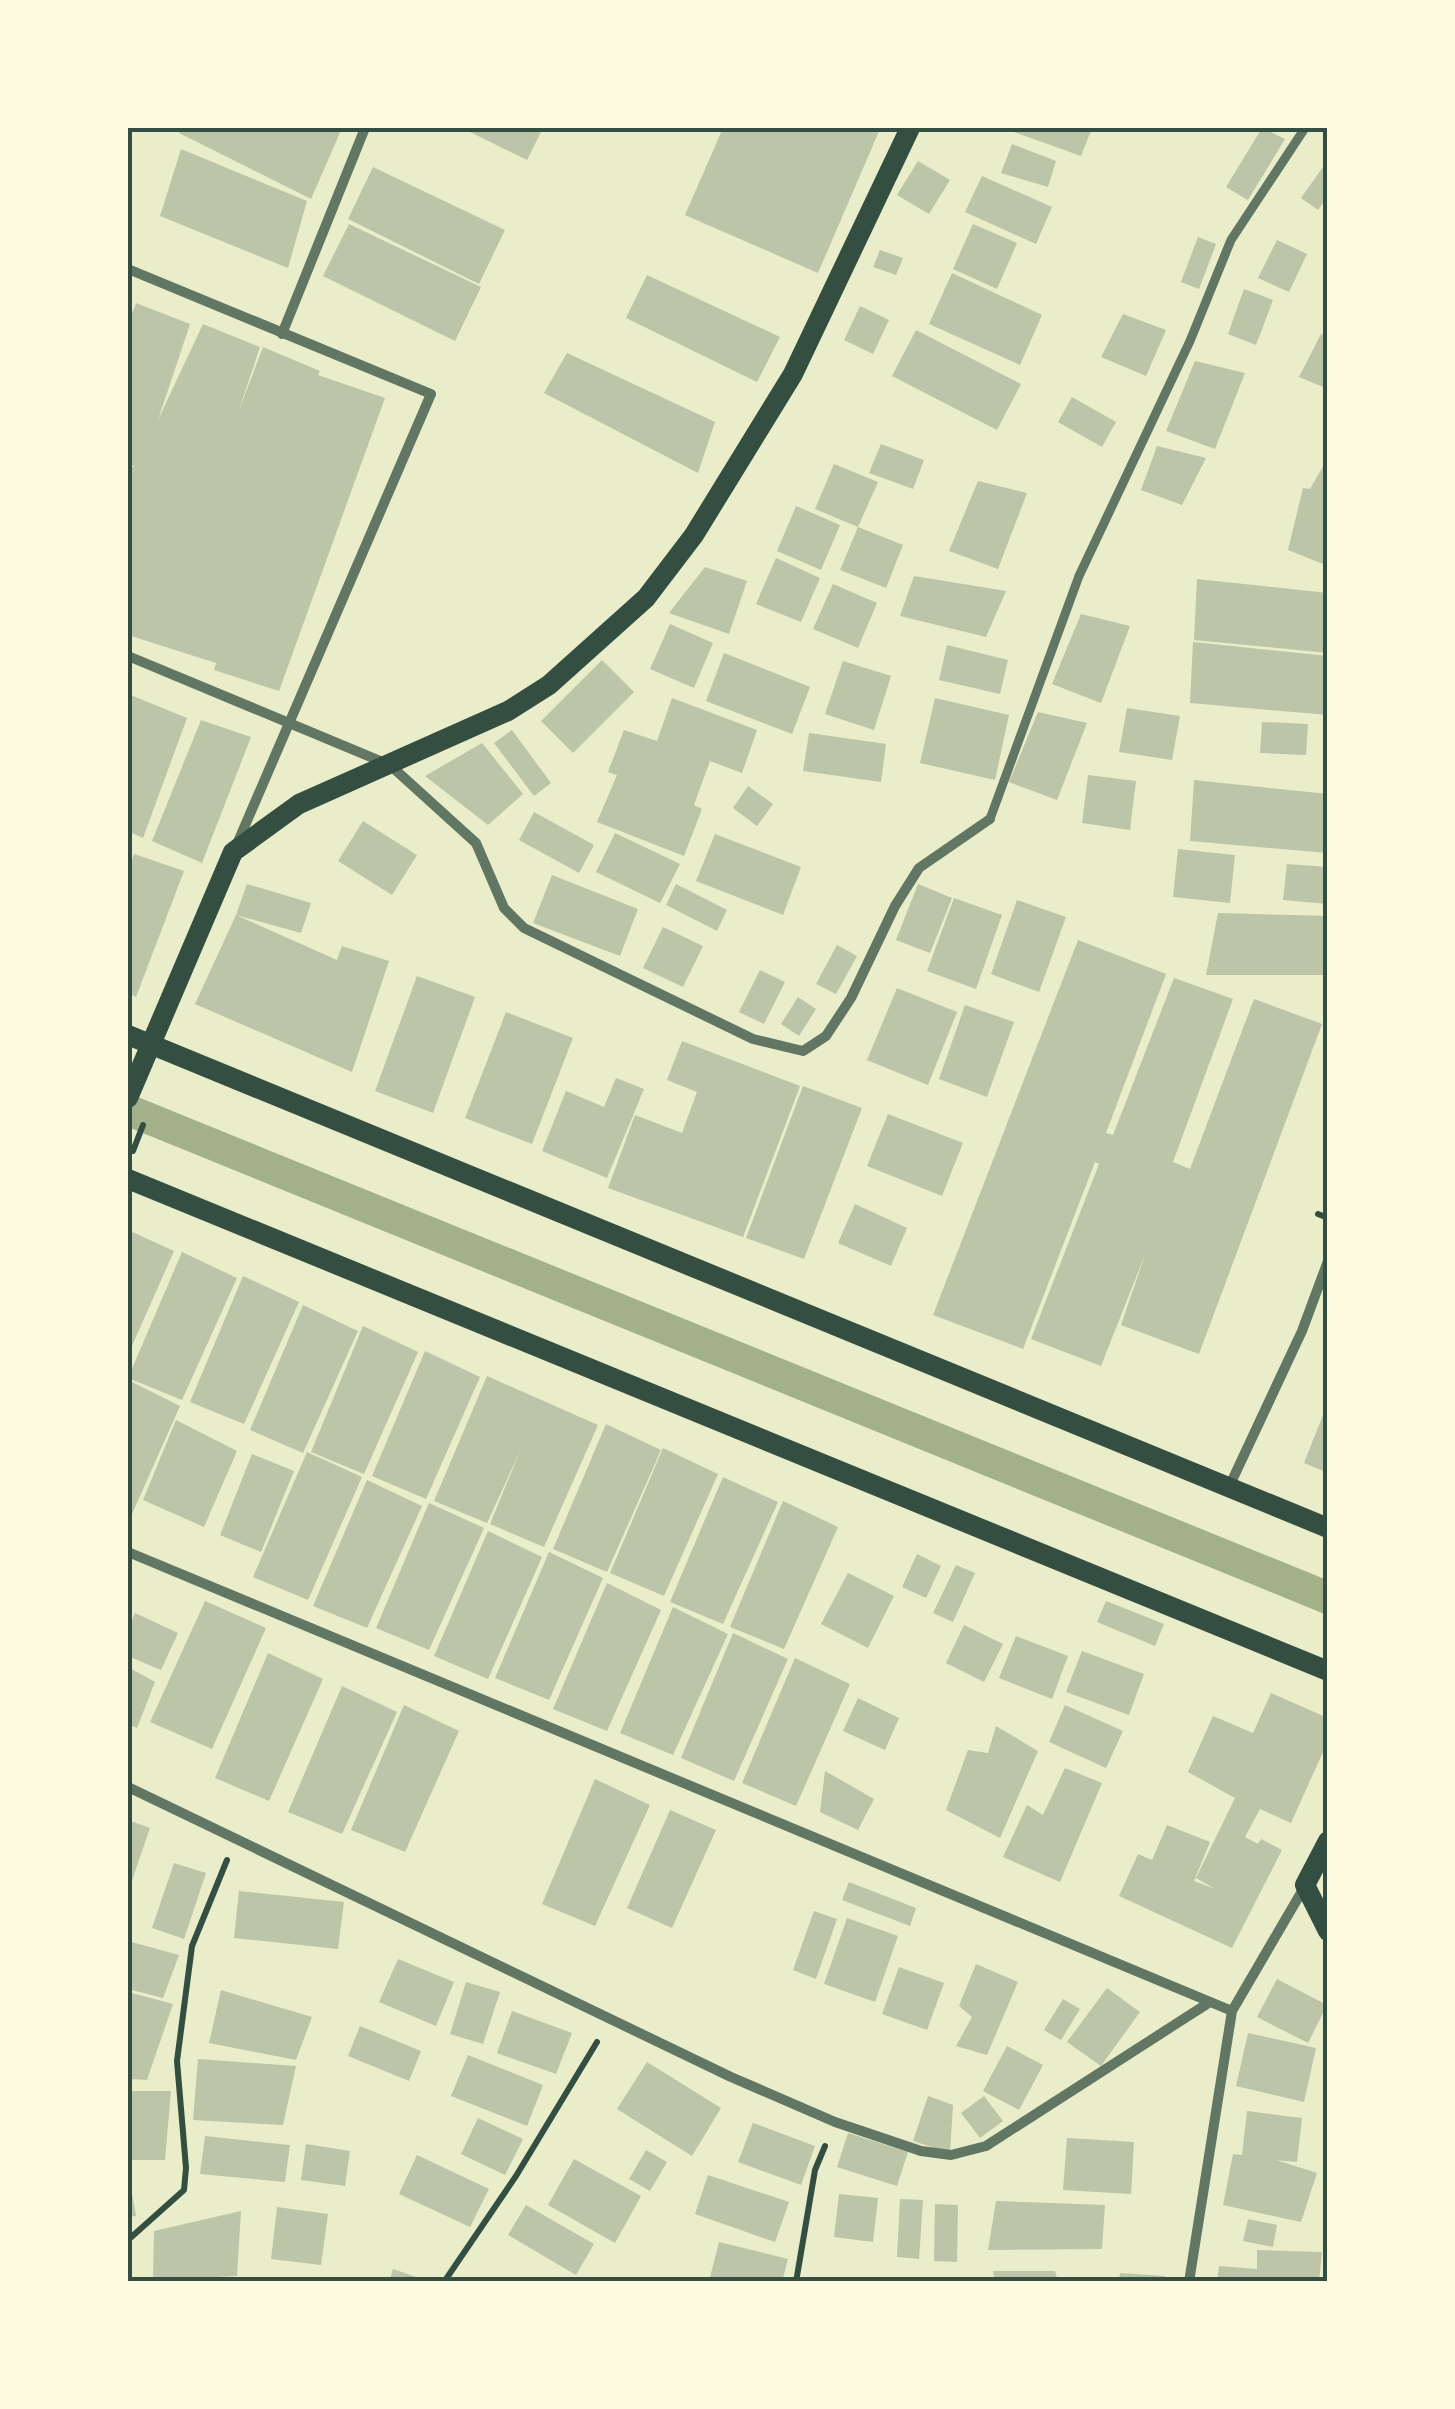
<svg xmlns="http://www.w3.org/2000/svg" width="1455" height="2409" viewBox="0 0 1455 2409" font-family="Roboto,sans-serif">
	<rect width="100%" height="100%" fill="#e9edc9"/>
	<path fill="#a3b18a" d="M128 1093 1327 1580V1615L128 1127Z"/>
	<path fill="#bcc5a7" d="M182 128H342L311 199 179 133Z
		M462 128H543L527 160Z
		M723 128 880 129 818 273 685 215Z
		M1003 128H1092L1081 156Z
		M1262 128 1285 139 1248 200 1226 187Z
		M1012 144 1056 161 1048 187 1001 173Z
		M181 149 307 201 288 268 160 216Z
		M1328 160V196L1318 210 1301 198Z
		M918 161 950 180 929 214 897 195Z
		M373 167 505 230 479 284 348 219Z
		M982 176 1052 207 1036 244 965 212Z
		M349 224 481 287 455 341 323 276Z
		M973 224 1017 243 997 289 953 269Z
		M1198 237 1216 244 1199 289 1181 282Z
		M1277 240 1307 254 1289 292 1258 278Z
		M880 250 903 258 896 275 873 267Z
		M952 273 1042 315 1020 365 929 324Z
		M647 275 780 337 757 382 626 318Z
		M1244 289 1273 300 1256 345 1228 334Z
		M136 303 190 324 158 420 203 324 260 347 238 413 263 347 320 371 318 375 385 398 279 691 214 670 216 663 128 635V467H135L128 464V324Z
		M860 306 889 320 873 354 844 340Z
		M1123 314 1166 330 1146 376 1101 357Z
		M916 330 1021 384 997 430 892 376Z
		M1321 334 1328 336V389L1299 377Z
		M567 353 715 422 698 473 544 393Z
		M1195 361 1245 373 1215 449 1166 431Z
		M1072 397 1116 422 1102 447 1058 422Z
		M881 444 924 460 913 489 869 473Z
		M1157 446 1206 458 1182 505 1141 490Z
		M1328 458V566L1288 550 1303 488 1310 489Z
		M834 464 878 482 858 527 903 545 886 588 840 570 858 527 815 509Z
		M978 481 1027 493 998 569 949 551Z
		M796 506 840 525 821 570 777 551Z
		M776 558 820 578 801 622 756 604Z
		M705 567 747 581 729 634 669 613Z
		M914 576 1006 591 986 637 900 616Z
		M1197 579 1328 593V653L1194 640Z
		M833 584 877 603 858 648 813 629Z
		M1081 614 1130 626 1101 703 1052 684Z
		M670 624 713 643 694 688 650 669Z
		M1193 642 1328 656V715L1190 703Z
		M947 645 1008 660 1000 694 939 680Z
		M724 653 810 687 792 734 706 701Z
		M602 660 634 692 573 753 541 721Z
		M843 661 891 676 874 730 825 714Z
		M128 694 187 718 143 838 128 831Z
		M672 698 757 730 742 773 710 761 694 805 702 809 684 856 597 822 617 775 608 772 624 730 657 741Z
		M935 698 1009 715 995 780 920 763Z
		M1127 708 1180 716 1172 760 1119 752Z
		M1038 712 1087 723 1057 800 1009 782Z
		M201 720 251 737 202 863 152 841Z
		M1262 722 1308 724 1306 755 1260 753Z
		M512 730 551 783 534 796 494 743Z
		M809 733 886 744 881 782 803 771Z
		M482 743 523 794 488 825 425 776Z
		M1088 775 1136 781 1130 830 1082 823Z
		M1194 780 1328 794V853L1190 841Z
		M748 786 773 804 757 826 733 808Z
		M534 812 594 845 579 873 519 840Z
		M363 821 417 855 392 895 338 861Z
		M615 833 680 864 660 903 596 872Z
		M715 834 801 867 783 915 696 881Z
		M1178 849 1235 855 1230 903 1173 897Z
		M134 854 184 871 136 997 128 993V871Z
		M1287 864 1328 867V904L1283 900Z
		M552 875 638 909 620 956 533 923Z
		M247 884 311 903 301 933 236 915Z
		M676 884 727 910 717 931 666 905Z
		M918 884 952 898 930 953 896 940Z
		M954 898 1002 915 976 989 927 971Z
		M1017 900 1066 917 1039 992 991 974Z
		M1218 913 1328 916V975H1206Z
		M236 915 337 960 342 946 389 961 352 1072 195 1004Z
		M663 927 703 946 683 987 643 968Z
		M1078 940 1166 974 1106 1133 1113 1135 1174 978 1233 999 1173 1162 1190 1169 1254 999 1322 1024 1199 1354 1121 1325 1146 1252 1101 1366 1031 1339 1099 1164 1095 1162 1023 1349 933 1315Z
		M837 945 857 956 836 994 816 984Z
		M760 970 785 982 764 1024 739 1012Z
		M417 976 475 997 433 1113 375 1091Z
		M897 988 957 1012 928 1085 867 1060Z
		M798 997 816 1009 799 1036 781 1024Z
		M965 1005 1014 1022 987 1097 939 1079Z
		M506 1012 573 1038 532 1144 465 1118Z
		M682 1041 800 1086 743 1237 608 1188 635 1115 682 1133 697 1092 667 1080Z
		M616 1078 644 1089 607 1178 542 1151 566 1091 604 1107Z
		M803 1086 862 1108 804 1259 746 1238Z
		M888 1114 963 1143 942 1196 867 1166Z
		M855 1204 907 1228 891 1266 838 1243Z
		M128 1230 174 1251 128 1355Z
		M182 1252 237 1278 182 1400 128 1378Z
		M243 1276 299 1302 244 1424 190 1402Z
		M303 1305 358 1331 303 1453 250 1430Z
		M363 1326 418 1352 364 1474 311 1452Z
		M425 1351 480 1377 426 1499 372 1476Z
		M487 1376 598 1425 544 1547 490 1524 521 1449 487 1523 434 1501Z
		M128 1380 180 1406 128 1523Z
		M1323 1415 1328 1417V1473L1304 1463Z
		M176 1420 237 1451 204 1527 143 1500Z
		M606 1424 661 1450 607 1572 553 1549Z
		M663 1448 718 1474 664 1596 610 1573Z
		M307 1452 362 1477 308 1600 253 1577Z
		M252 1454 294 1471 261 1552 220 1535Z
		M723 1477 778 1502 723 1624 670 1602Z
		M367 1480 422 1506 367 1628 313 1606Z
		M783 1501 838 1527 784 1649 730 1627Z
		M429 1503 484 1528 429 1650 376 1628Z
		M488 1531 542 1557 488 1679 434 1656Z
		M549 1552 603 1578 549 1700 495 1678Z
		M917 1554 941 1566 926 1598 902 1587Z
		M956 1565 975 1573 953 1622 933 1613Z
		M848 1573 894 1596 868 1648 821 1624Z
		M607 1583 661 1610 607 1731 553 1709Z
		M205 1601 266 1628 212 1749 150 1722Z
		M1106 1601 1164 1624 1155 1646 1097 1622Z
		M673 1607 728 1634 673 1755 620 1733Z
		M135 1613 178 1633 161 1670 128 1656V1629Z
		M964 1625 1003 1644 984 1682 946 1663Z
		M733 1633 788 1659 734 1781 681 1758Z
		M1016 1636 1068 1656 1052 1699 999 1678Z
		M1082 1651 1144 1674 1129 1715 1066 1692Z
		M268 1653 323 1679 269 1801 215 1778Z
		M795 1658 850 1684 796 1806 742 1783Z
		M128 1667 155 1682 137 1728 128 1724Z
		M342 1686 397 1712 342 1834 288 1812Z
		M1271 1693 1328 1718V1741L1291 1823 1260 1809 1245 1837 1258 1844 1261 1839 1282 1850 1232 1948 1119 1896 1138 1854 1152 1860 1167 1825 1210 1842 1194 1881 1215 1889 1196 1878 1235 1798 1188 1772 1213 1716 1253 1733Z
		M858 1698 899 1718 885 1750 843 1731Z
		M404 1705 459 1731 405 1852 351 1830Z
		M1065 1705 1123 1731 1106 1768 1049 1742Z
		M996 1726 1038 1751 1000 1838 946 1810 968 1750 988 1753Z
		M1065 1768 1102 1783 1060 1882 1003 1857 1027 1805 1043 1815Z
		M825 1771 874 1799 858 1830 820 1812Z
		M595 1779 650 1805 595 1926 542 1904Z
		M670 1810 716 1830 672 1928 627 1908Z
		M128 1820 150 1828 128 1892Z
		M174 1863 206 1873 184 1939 152 1928Z
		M849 1882 916 1908 910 1926 842 1900Z
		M239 1891 344 1902 338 1949 234 1938Z
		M814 1911 837 1919 816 1979 793 1970Z
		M847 1918 898 1936 875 2002 824 1984Z
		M128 1941 179 1955 163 1998 128 1989Z
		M398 1959 454 1982 436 2026 379 2002Z
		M976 1964 1018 1982 987 2055 956 2046 972 2017 959 2006Z
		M899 1967 944 1983 927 2030 882 2014Z
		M1277 1979 1327 2005 1308 2043 1257 2017Z
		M466 1982 500 1992 483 2044 450 2034Z
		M1107 1988 1140 2012 1101 2066 1067 2042Z
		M221 1990 312 2017 296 2060 209 2043Z
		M128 1992 173 2004 147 2080 128 2079Z
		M1063 1999 1080 2009 1061 2040 1044 2030Z
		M512 2011 572 2033 556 2074 497 2053Z
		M360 2026 421 2051 409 2081 348 2056Z
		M1248 2033 1316 2048 1304 2102 1236 2086Z
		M1007 2046 1043 2065 1019 2110 983 2091Z
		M468 2055 543 2085 527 2126 451 2096Z
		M198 2059 296 2066 283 2125 193 2120Z
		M647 2062 721 2108 692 2156 617 2109Z
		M128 2091H171L165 2160H128Z
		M928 2096 953 2105 950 2153 913 2141Z
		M984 2096 1003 2121 980 2138 961 2113Z
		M1247 2111 1302 2118 1297 2162 1276 2160 1317 2173 1301 2222 1223 2205 1233 2154 1242 2155Z
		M478 2118 523 2139 505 2175 461 2154Z
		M753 2123 815 2146 801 2185 738 2162Z
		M848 2133 908 2152 897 2186 837 2167Z
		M205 2136 290 2145 285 2182 200 2174Z
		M1067 2138 1134 2142 1131 2194 1063 2190Z
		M306 2144 350 2151 345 2186 301 2180Z
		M646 2150 667 2162 650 2191 629 2179Z
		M417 2155 489 2189 470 2227 399 2194Z
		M574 2159 641 2196 615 2243 548 2205Z
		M128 2171 136 2216 128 2217Z
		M708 2175 789 2202 775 2242 695 2214Z
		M839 2194 878 2198 873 2242 834 2237Z
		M900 2199 923 2200 919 2259 897 2257Z
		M996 2201 1105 2205 1102 2249 988 2250Z
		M935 2204 958 2205 957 2262 934 2261Z
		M526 2205 594 2244 576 2275 508 2235Z
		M277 2207 328 2214 321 2265 271 2259Z
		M241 2211 237 2276 153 2280 154 2231Z
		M1248 2219 1277 2225 1273 2247 1243 2241Z
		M719 2242 788 2259 782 2282 709 2281Z
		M1257 2250 1322 2252 1319 2282H1217L1219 2266 1257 2269Z
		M393 2269 428 2281V2282H389Z
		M993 2271H1055L1058 2282H995Z
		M1120 2273 1165 2276V2282H1119Z"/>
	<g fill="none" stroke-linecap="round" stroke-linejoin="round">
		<path stroke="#344e41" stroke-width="6" d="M133 1151 143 1125
			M1318 1214 1328 1218
			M128 2240 184 2190 186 2168 177 2061 192 1946 227 1860
			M444 2282 516 2176 597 2042
			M796 2282 815 2170 825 2146"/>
		<path stroke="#617663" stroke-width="9" d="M990 819 1079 576 1190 341 1231 240 1305 128"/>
		<path stroke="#617663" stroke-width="10" d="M128 269 431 394 237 844
			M282 334 365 128
			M128 656 390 765 476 843 504 908 524 928 753 1039 803 1051 826 1036 851 998 895 906 919 868 990 819
			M1229 1487 1302 1331 1328 1261
			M128 1552 1232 2011
			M128 1787 731 2077 835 2122 921 2151 951 2155 986 2146 1210 2002
			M1189 2282 1232 2011 1305 1886"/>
		<path stroke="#344e41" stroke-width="20" d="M128 1035 1328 1528
			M128 1098 233 852 299 804 508 711 549 685 646 598 694 535 793 374 910 128
			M128 1179 1328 1671
			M1328 1841 1305 1885 1328 1931"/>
	</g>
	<rect width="1455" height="2409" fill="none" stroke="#fefae0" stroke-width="260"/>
	<rect x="130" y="130" width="1195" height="2149" fill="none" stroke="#344e41" stroke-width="4"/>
</svg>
